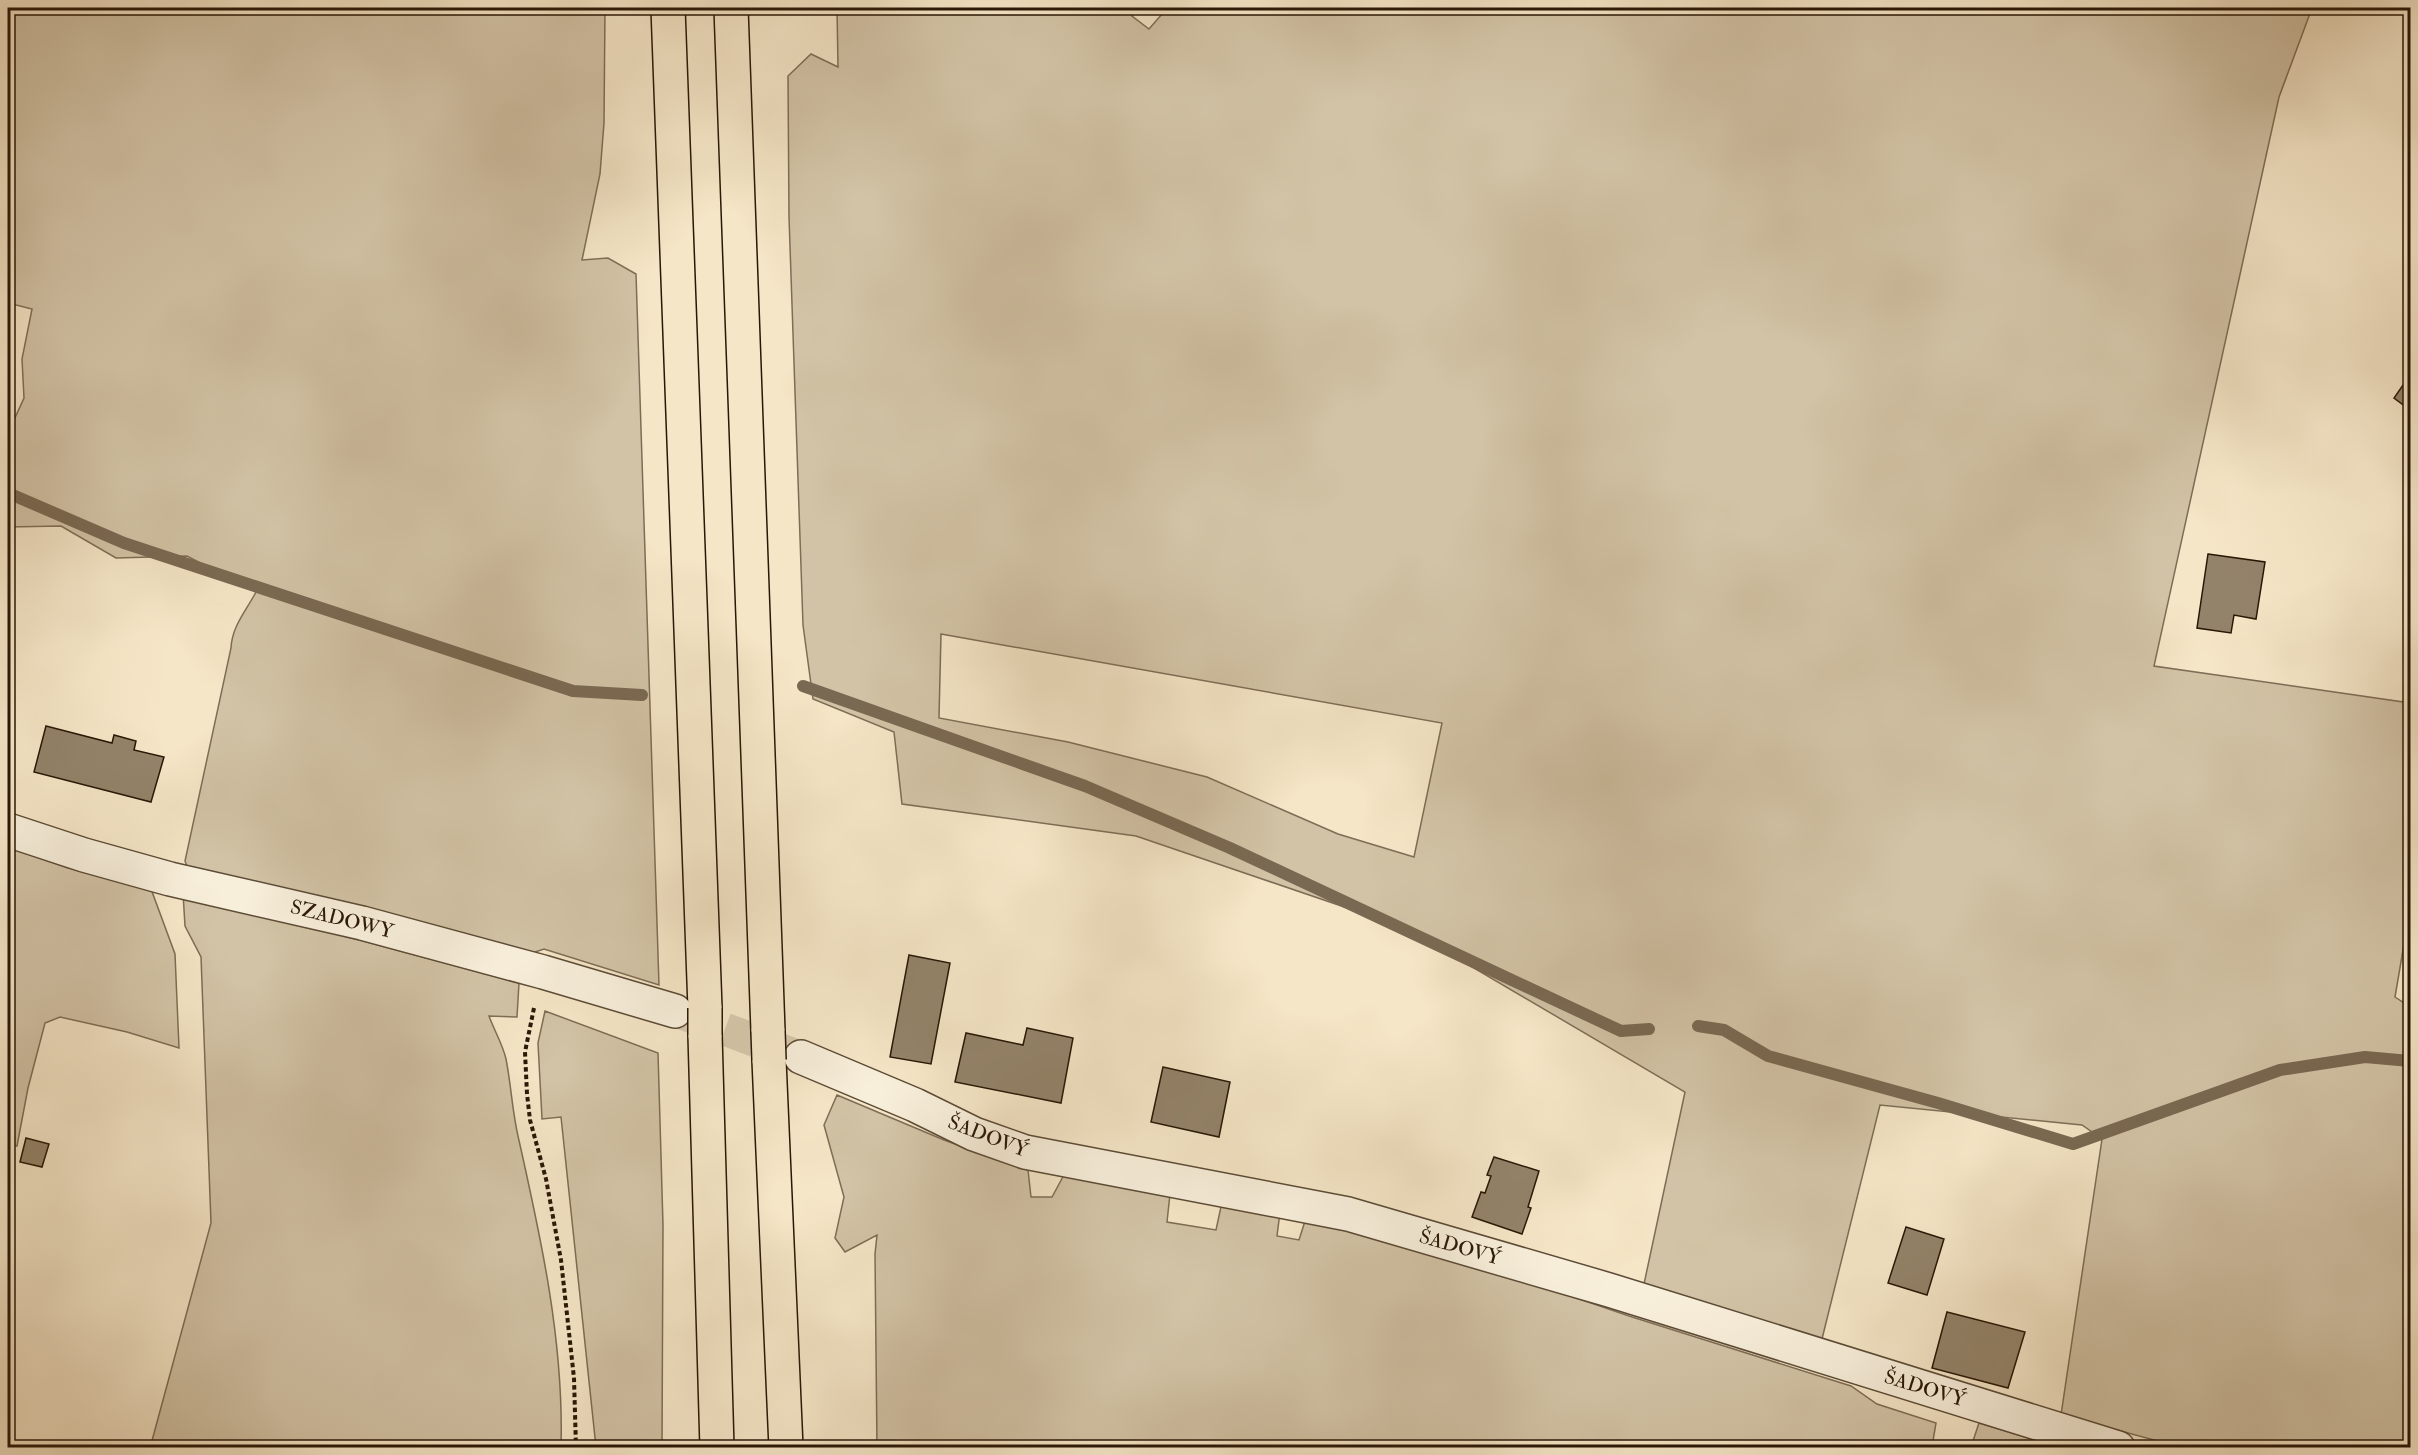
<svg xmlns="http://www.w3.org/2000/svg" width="2418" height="1455" viewBox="0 0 2418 1455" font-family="'IM FELL Double Pica',serif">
	<rect width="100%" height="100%" fill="#f5e6c7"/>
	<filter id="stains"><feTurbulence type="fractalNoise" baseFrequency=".00333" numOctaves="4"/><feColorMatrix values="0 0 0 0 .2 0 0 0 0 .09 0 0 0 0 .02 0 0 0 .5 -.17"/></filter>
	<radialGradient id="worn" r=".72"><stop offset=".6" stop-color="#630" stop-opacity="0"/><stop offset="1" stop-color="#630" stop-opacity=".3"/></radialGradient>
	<path fill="#d2c3a6" stroke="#7e6d56" stroke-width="1.5" fill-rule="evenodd" d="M8 8H605L604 123 600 174 582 260 608 258 636 274 659 985 544 949 529 954 188 869 185 861 231 648C232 626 246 611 256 592L187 556 116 558 61 526 8 527V433L24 398 22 359 32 309 8 303Z
		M837 8H1138L1132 16 1149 29 1163 13 1156 8H2312L2279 97 2154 666 2410 703V909L2395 997 2410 1007V1447H2180L2061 1415 2102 1139 2082 1125 1880 1105 1822 1339 1644 1284 1685 1092 1406 928 1136 836 902 804 894 732 813 699 803 625 789 217 788 76 811 54 838 67ZM941 634 1442 723 1414 857 1338 834 1207 777 1068 742 939 718Z
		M8 847 68 868 151 889 175 954 179 1048 127 1032 60 1017 45 1023 28 1088 17 1146 8 1144Z
		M183 893 519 983 517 1017 489 1016C494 1030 503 1045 506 1059 511 1084 512 1110 518 1136 541 1238 564 1342 561 1447L150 1448 211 1223 201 957 185 926Z
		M545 1011 658 1053 663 1225 662 1447H596L561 1117 542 1119 538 1043Z
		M837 1095 944 1140 1028 1170 1031 1197H1052L1065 1173 1170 1194 1167 1222 1216 1230 1222 1202 1280 1212 1277 1236 1299 1240 1306 1218 1448 1254 1629 1316 1851 1386 1877 1404 1936 1423 1933 1441 1956 1447H877L875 1254 877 1235 845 1252 835 1238 844 1197 824 1125Z
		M1979 1423 2058 1447H1971Z"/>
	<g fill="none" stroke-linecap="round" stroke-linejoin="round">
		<path stroke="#7a6952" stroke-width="12" d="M8 493 124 543 573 691 642 695
			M803 686 1085 786 1230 848 1621 1031 1649 1029
			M1698 1026 1724 1030 1768 1056 1938 1103 2073 1144 2280 1070 2365 1057 2410 1061"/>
	</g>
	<path fill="#93836a" stroke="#291706" stroke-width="1.5" d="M2410 375V410L2394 398Z
		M2208 554 2265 562 2256 619 2234 615 2231 633 2197 628Z
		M46 726 112 743 114 735 136 741 134 750 164 757 151 802 34 772Z
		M909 955 950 963 931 1064 890 1057Z
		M1027 1028 1073 1038 1061 1103 955 1082 966 1033 1023 1045Z
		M1163 1067 1230 1082 1219 1137 1151 1122Z
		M26 1138 49 1144 42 1167 20 1162Z
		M1494 1157 1539 1171 1528 1207 1531 1208 1522 1234 1472 1217 1481 1192 1485 1193 1491 1176 1487 1175Z
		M1906 1227 1944 1239 1927 1295 1888 1283Z
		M1947 1312 2025 1332 2008 1388 1932 1368Z"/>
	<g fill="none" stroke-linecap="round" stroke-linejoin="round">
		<path stroke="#d6c7aa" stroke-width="33" stroke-dasharray="33 16" stroke-linecap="butt" d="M679 1012 794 1055"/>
		<defs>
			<path id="minor" d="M8 830 84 855 170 879 362 923 543 972 675 1011
				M801 1057 915 1105 974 1134 1025 1152 1348 1214 1609 1290 2118 1448"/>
			<path id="highway" d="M668 8 705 1008
				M731 8 768 1031
				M705 1035 717 1448
				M769 1060 786 1448"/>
		</defs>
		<use href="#minor" stroke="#5c4b36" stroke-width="36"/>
		<use href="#highway" stroke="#291706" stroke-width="36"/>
		<path stroke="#291706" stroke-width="4" stroke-dasharray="4.5 3" stroke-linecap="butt" d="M534 1008 525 1052 527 1094 530 1120 546 1179 561 1260 574 1378 576 1448"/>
		<use href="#minor" stroke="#f8efdb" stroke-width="33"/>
		<use href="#highway" stroke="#f5e6c7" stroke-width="33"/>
		<defs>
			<path id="highway-bridge" d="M705 1008V1035
				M768 1031 769 1060"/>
		</defs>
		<use href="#highway-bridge" stroke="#291706" stroke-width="36" stroke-linecap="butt"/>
		<use href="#highway-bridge" stroke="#f5e6c7" stroke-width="33"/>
	</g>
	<g text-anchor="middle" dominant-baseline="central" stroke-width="5" stroke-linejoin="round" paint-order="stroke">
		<g font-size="20" fill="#291706" stroke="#f8efdb">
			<text transform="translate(342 919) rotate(14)">SZADOWY</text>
			<text transform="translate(988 1136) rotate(21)">ŠADOVÝ</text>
			<text transform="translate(1460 1247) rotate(16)">ŠADOVÝ</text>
			<text transform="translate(1925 1388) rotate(17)">ŠADOVÝ</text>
		</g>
	</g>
	<rect width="2418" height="1455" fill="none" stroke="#f5e6c7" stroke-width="30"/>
	<rect x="9" y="9" width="2400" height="1437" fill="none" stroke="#291706" stroke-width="3"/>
	<rect x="15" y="15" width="2388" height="1425" fill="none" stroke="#291706" stroke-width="1.5"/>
	<rect width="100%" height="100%" filter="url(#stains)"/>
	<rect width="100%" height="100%" fill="url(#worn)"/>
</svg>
